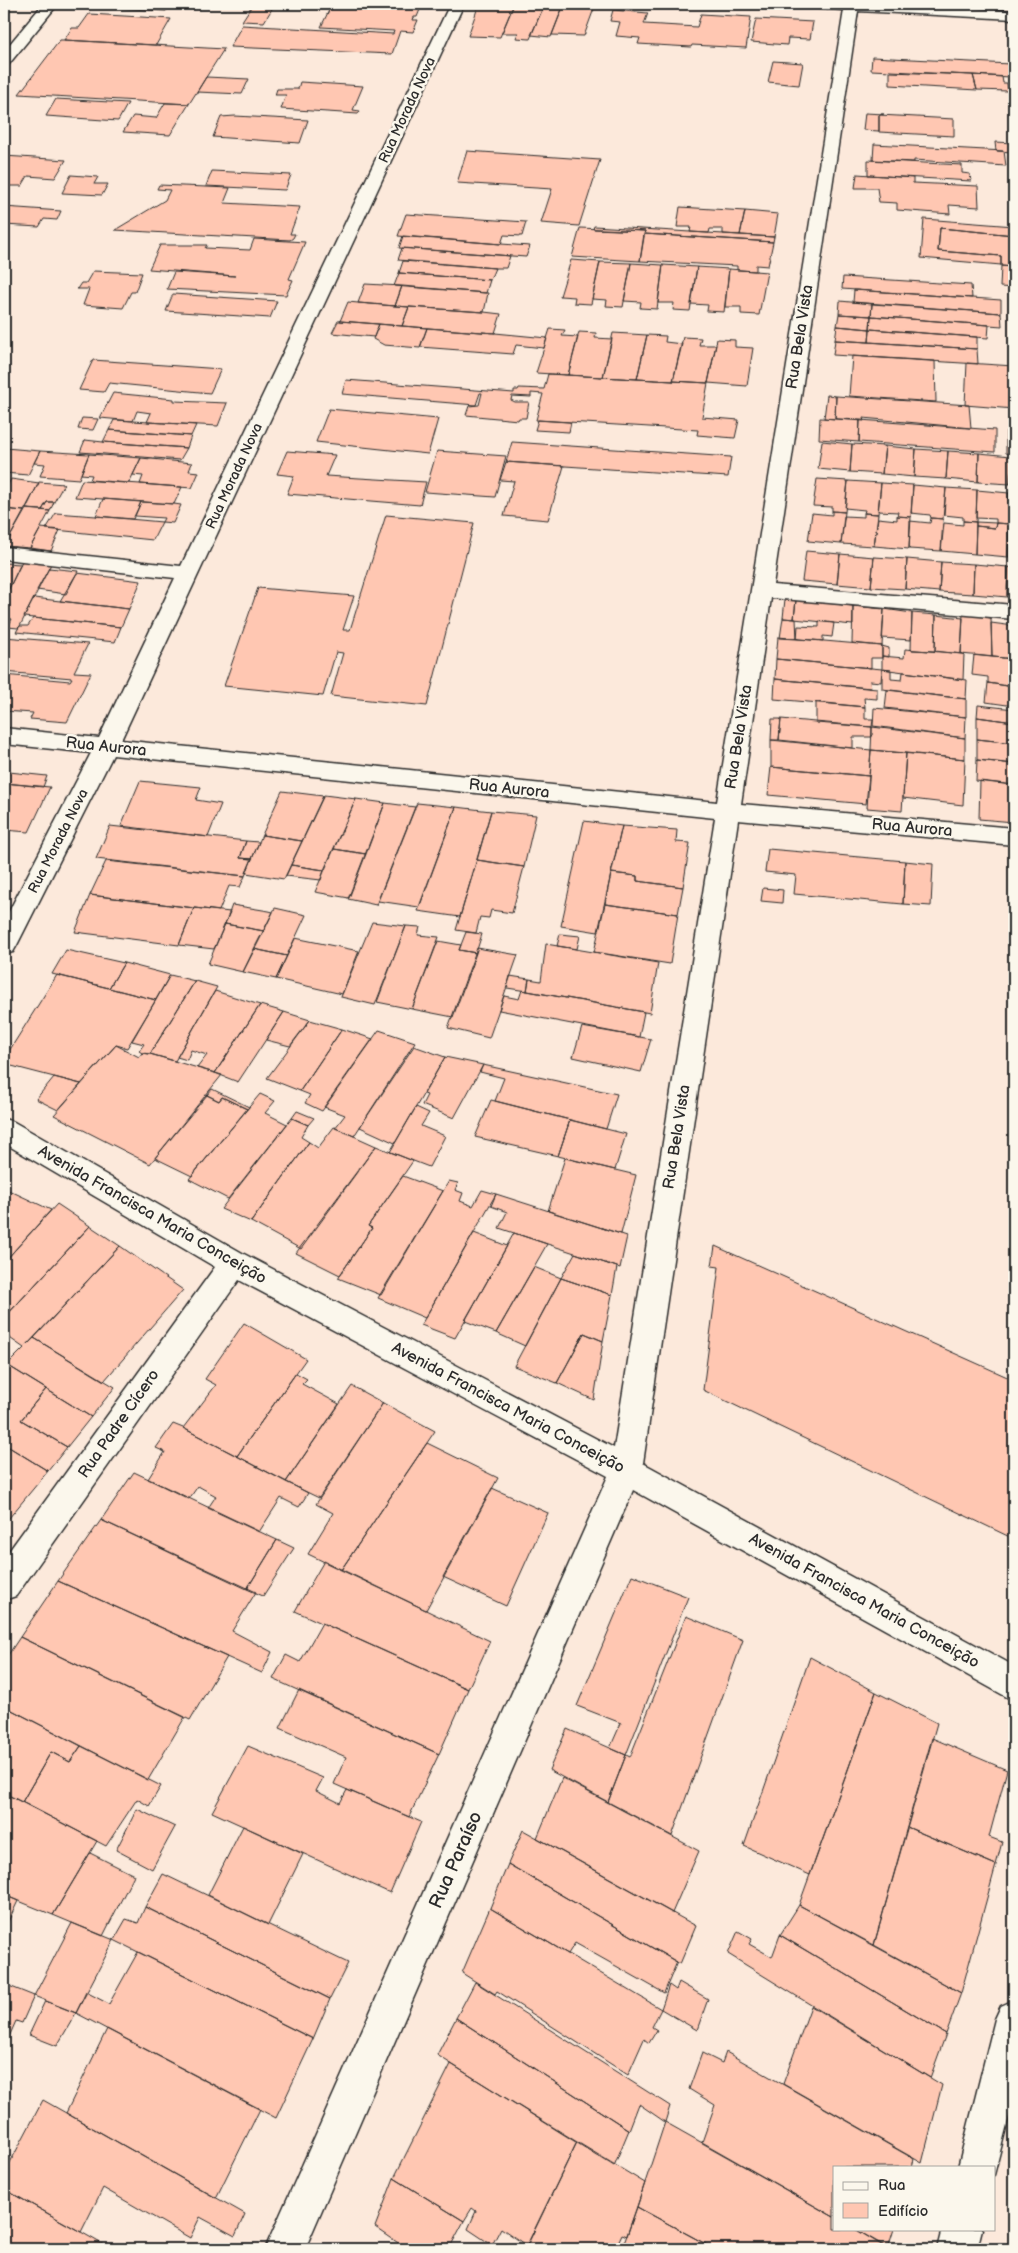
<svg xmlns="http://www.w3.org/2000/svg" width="1018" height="2253" viewBox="0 0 1018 2253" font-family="'Balsamiq Sans',sans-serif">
	<rect width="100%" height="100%" fill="#fce9db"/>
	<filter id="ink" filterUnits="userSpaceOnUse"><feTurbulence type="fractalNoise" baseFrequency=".02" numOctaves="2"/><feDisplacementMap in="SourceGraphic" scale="10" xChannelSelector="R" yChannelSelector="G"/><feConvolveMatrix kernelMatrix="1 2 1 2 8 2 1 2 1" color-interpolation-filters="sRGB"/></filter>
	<g filter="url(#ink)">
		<path fill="#ffc7b2" stroke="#2b2b2b" d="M98 4H171L166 11 96 7Z
			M253 4H275L264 22 242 21Z
			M332 4H425L423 8 421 7 417 17H414L413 20H418L413 32 400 31 392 54 230 47 242 25 393 34 394 31 321 27Z
			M479 4H514L500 37 468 36Z
			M514 4 543 7 530 39 516 38 518 33H502Z
			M545 4H564L551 37 531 35Z
			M564 4 595 6 584 36 552 35Z
			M613 10 648 13 644 24 697 27 701 14 751 17 746 48 692 45 691 47 638 44 640 38 616 36 620 22 610 21Z
			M89 14 141 17 171 19 156 45 64 40 72 28H79Z
			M756 19 813 22 810 39 788 38 787 45 751 42Z
			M60 40H64L224 49 189 104 19 94Z
			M872 57 1010 64 1011 77 871 70Z
			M773 61 803 63 799 85 768 82Z
			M890 72 973 75 977 90 890 85Z
			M973 75 1002 77 1003 83H1007L1008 91 977 90Z
			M206 77 249 79 242 94 197 92Z
			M300 82 363 86 353 110 360 111 358 114 281 109 286 95H275L277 89H298Z
			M56 99 128 103 118 121 46 116Z
			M165 103 189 104 170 135 123 132 133 116 156 118Z
			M865 113 884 114 879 115V131L863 130Z
			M879 115 954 119V136L879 132Z
			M235 116 308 120 300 143 213 137 221 117Z
			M995 142 1014 143V152L996 151Z
			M874 144 1004 151 1006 166 914 160V162L873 160Z
			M467 151 600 160 579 226 541 223 552 189 457 183Z
			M4 156 66 160 55 178 28 176 22 186H4Z
			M868 160 962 165V173L970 174 971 181 868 175Z
			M212 171 291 175 285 190 206 186Z
			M857 174 913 178V183L978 186 979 207 949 205 950 214 897 210V203L879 202 877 188H855Z
			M71 175 98 177 94 184H108L102 195 62 193Z
			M159 185 230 188 224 203 300 207 290 234H295L293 238 290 240 115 230 165 200 170 190 157 189Z
			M4 207 61 211 57 220 44 219 39 227 4 225Z
			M680 207 745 211 740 235 723 234V229H710L709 233 690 232 691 227H677Z
			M745 211 778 214 774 237 740 235Z
			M406 214 526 222 522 236 504 235 501 244 398 236Z
			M924 219 1014 226V235L940 228 938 251 1001 256V265L921 258Z
			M594 226 690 232 774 237 773 242 644 234 645 231 593 229Z
			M580 228 645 231 640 261 572 257Z
			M940 228 1014 235V267L1001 266V256L938 251Z
			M644 234 773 242 768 266 756 265V271L737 270V266L640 261Z
			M403 236 501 244 530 246 526 257 399 248Z
			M254 239 305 242 289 279 293 280 286 295 167 289 174 272 235 276 149 269 160 245H207L205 248 250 250Z
			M402 248 499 255 510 256 506 268H495L398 260Z
			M571 260 600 262 591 304 574 303 575 297 560 296Z
			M403 261 495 268 490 280 399 273Z
			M600 262 631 263 623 307 606 306 607 300 592 299Z
			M631 263 663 265 657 309 640 308 641 302 624 301Z
			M663 265 697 267 690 311 673 310 674 303H658Z
			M1001 266 1014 267V288L1000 287Z
			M697 267 729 269 724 312 707 311 708 305 691 304Z
			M729 269 767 272 759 315 741 314V307H725Z
			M93 271 142 273 135 292H131L123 308 83 305 89 289H77L81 283H86Z
			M399 273 490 280 486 293 394 286Z
			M843 277 971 285 972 298 842 289Z
			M365 284 402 286 395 306 358 303Z
			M402 286 486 293H488L484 312 395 306Z
			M854 290 1001 300V313L853 302Z
			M173 294 277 301 270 318 166 311Z
			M840 301 872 304 871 316 839 314Z
			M348 302 358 303 409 307 402 326 340 321Z
			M872 304 1001 313 1002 326 871 316Z
			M409 307 484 312 501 314 495 333 402 326Z
			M839 314 871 316 870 329 837 326Z
			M871 316 989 325 988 338 870 329Z
			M338 321H340L379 324 374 337 332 333Z
			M379 324 402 326 427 328 420 348 384 345 373 339Z
			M837 326 870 329 869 342 835 340Z
			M427 328 495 333 547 338 544 348 516 345 513 354 420 347Z
			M550 329 565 330 562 336 578 337 568 375 536 373Z
			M870 329 977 337V349L869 342Z
			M579 332 596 333 595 338 612 339 603 377 568 375Z
			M613 333 647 335 637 379 603 377Z
			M647 335 666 336 665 342 682 344 673 381 637 379Z
			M683 337 701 338 699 345H716L708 383 673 381Z
			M717 339 735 340V347L753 348 747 386 708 383Z
			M835 340 977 349 978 364 833 355Z
			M852 356 935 361 936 402 849 396Z
			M93 360 221 369 210 393 109 383 104 392 79 390Z
			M967 363 1014 366V409L965 405Z
			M548 374 708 383 702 417 739 420 735 438 697 435 698 430 536 420 543 394 531 393V397L512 396 511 400 515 402H529L526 418H519L518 420 466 415 469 406 479 405 482 393H480L476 405 342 394 346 380 514 393V390H518L519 388 544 389Z
			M113 393 174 399V401L227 403 218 426 147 422 151 413 137 411 133 421 100 418Z
			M827 395 836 396 835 419 824 418Z
			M836 396 969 405 971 428 863 418 864 421 835 419Z
			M329 409 438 419 428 454 316 442Z
			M82 418 98 419 93 430 78 429Z
			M820 418 860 420 859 442 819 439Z
			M114 420 133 421 196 425 191 436 109 430Z
			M538 420 571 422 569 432 535 430Z
			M860 420 995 430V452L859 442Z
			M109 430 191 436 187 448 103 442Z
			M1006 431 1014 432V454L1006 453Z
			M85 440 103 442 187 448 180 460 80 452Z
			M822 441 852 444 850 472 818 469Z
			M512 442 731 457 728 477 506 462Z
			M852 444 885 446 882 474 850 472Z
			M4 446 5 448 40 451 28 475 4 473Z
			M885 446 916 449 914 477 882 474Z
			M916 449 948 451 946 479 914 477Z
			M40 451 89 454 79 479 40 476 45 464 34 463Z
			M287 451 335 455 326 476 426 482 420 505 287 494 294 476 277 474Z
			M437 451 506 456 495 497 425 492Z
			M948 451 979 453 978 482 946 479Z
			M979 453 1011 456 1010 484 978 482Z
			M89 454 141 458 129 483 90 480 92 475 81 474Z
			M1011 456H1014V485L1010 484Z
			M141 458 192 463 189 471 199 472 192 488 140 484 143 476 133 475Z
			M506 462 564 466 548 520 504 516 514 481 500 480Z
			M11 479 39 483 24 511 4 509V492Z
			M817 479 848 481 845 512 832 511V507L813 506Z
			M82 480 140 484 182 487 174 504 75 497Z
			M848 481 881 483 878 514 864 513 865 510 845 508Z
			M39 482 64 484 54 502H47L42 510 26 509Z
			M881 483 913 485 911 517 897 516 898 512 878 511Z
			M913 485 946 488 943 519 931 518 930 515 911 513Z
			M946 488 977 490 976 522 963 521V517L944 515Z
			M977 490 1009 493V524L996 523V519L976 518Z
			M1009 493H1014V521L1009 520Z
			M103 499 141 502 133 519 96 516Z
			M47 502H54L50 511 42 510Z
			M141 502 174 504 181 505 173 523 162 522 164 518 135 516Z
			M4 509 24 511 5 546H4Z
			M26 509 50 511 30 548 5 546Z
			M832 511 845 512 841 544 808 541 812 513 832 515Z
			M56 513 96 516 162 522 153 540 46 529Z
			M864 513 878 514 874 546 841 544 844 516 864 517Z
			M386 515 474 523 427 706 331 696 343 653 336 652 323 696 224 686 258 588 354 596 343 630H350Z
			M897 516 911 517 909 549 874 546 878 518 897 520Z
			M931 518 943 519 941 551 909 549 910 521 930 523Z
			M963 521 976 522 975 554 941 551 944 523 963 525Z
			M976 522 996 523 995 528 976 526Z
			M996 523 1009 524 1008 557 975 554 976 526 995 528Z
			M41 528 60 530 51 551 30 548Z
			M1009 528 1014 529V557H1008Z
			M806 551 840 554 837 584 802 581Z
			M840 554 874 557 871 587 837 584Z
			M874 557 907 559 905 589 871 587Z
			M907 559 941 562 939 592 905 589Z
			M22 561 51 564 20 626 18 628 8 627 12 619 4 618V599Z
			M941 562 974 564 973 594 939 592Z
			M4 563 21 564 4 599Z
			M974 564 1008 567 1007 597 973 594Z
			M1008 567 1014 568V598L1007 597Z
			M49 568 78 571 66 594 37 590Z
			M77 573 141 581 129 609 60 601Z
			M34 598 60 601 129 609 121 627 24 617Z
			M785 599 796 600 794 619 783 618Z
			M796 600 853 606V625L794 619Z
			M853 606 884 609 882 646 852 643Z
			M884 609 912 613 911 640 882 638Z
			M912 613 936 615 935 651 911 650Z
			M963 614 991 618 992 657 961 654Z
			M936 615 963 618 961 654 935 651Z
			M33 618 121 627 115 642 16 632 20 626H28Z
			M783 618 796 619 797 639 780 638Z
			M819 621 834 623 832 637 823 636V641L797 639 798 626 819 627Z
			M991 623 1014 626V659L992 657Z
			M4 637 88 644 74 672 91 673 67 722 30 719 33 713 4 711V675L70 681 72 678 4 672Z
			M778 637 882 646V658H871V668L776 659Z
			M882 646 889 648V657L882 656Z
			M905 649 964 654 963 680 882 669V656L904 658Z
			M974 655 1014 659V687L988 683V677L972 675Z
			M776 659 882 669 881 682 870 681 871 688 775 679Z
			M882 669 891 670V679L902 680 903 672 967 680 966 699 882 689Z
			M775 679 877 689V699L864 698 865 707 774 699Z
			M988 683 1014 687V706L986 702Z
			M887 690 966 699V717L885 708Z
			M816 702 865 707V719H873L872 727 816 723Z
			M978 705 1014 709V722L977 717Z
			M874 708 966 717 965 738 873 726Z
			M977 717 1014 722V743L977 739Z
			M772 719H781L779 740H771Z
			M781 719 872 727V737H853V748L779 740Z
			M872 727 965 738V759L871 750Z
			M977 739 1014 743V764L977 760Z
			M771 740 871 750 869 776 771 767Z
			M871 750 906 753 902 811 867 808Z
			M906 753 965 759 963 805 903 798Z
			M977 760 1014 764V785L976 781Z
			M771 767 869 776 866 804 768 795Z
			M9 772 47 776 43 787 5 783Z
			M140 781 201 787 196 800 221 804 208 837 121 826Z
			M980 781 1014 785V822L979 819Z
			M4 783 50 787 29 832 4 830 9 819H4Z
			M282 791 323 796 302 841 262 835Z
			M324 795 356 799 324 870 291 865Z
			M356 799 385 803 366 854 334 849Z
			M385 803 415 807 376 905 348 899Z
			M417 803 456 807 419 907 378 901Z
			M456 807 491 811 460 917 418 911Z
			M491 811 536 815 524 867 477 860Z
			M584 821 622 826 598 932 561 926Z
			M110 826 246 841 240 858 252 859 245 876 96 859Z
			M622 826 677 830 676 842 690 843 683 887 637 881V876L611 873Z
			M262 835 302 841 284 879 246 873Z
			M246 841 259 842 252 859 240 858Z
			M334 849 366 854 349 898 315 892Z
			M768 849 905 861 903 904 794 894 796 875 765 872Z
			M477 860 524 867 512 913 491 910 489 918 480 917 476 933 456 930Z
			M106 861 245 876 240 887 229 886 219 911 90 895Z
			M905 861 933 864 931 906 903 904Z
			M291 865 324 870 321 880 286 876Z
			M611 873 637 876V881L683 887 678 914 605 904Z
			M763 888 783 890 782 903 761 901Z
			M90 895 194 908 179 945 75 932Z
			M605 904 678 914 670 964 594 952Z
			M232 905 269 911 273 912 264 931 225 924Z
			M194 908 230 912 214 949 179 945Z
			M275 908 306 915 287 956 254 949Z
			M372 922 406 926 375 1005 341 997Z
			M225 924 264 931 243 972 208 964Z
			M406 926 420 927 418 935 439 937 412 1009 377 1002Z
			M466 932 482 934 476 953 459 950Z
			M560 934 580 936 577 949 557 946Z
			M295 938 359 951 342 994 276 979Z
			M438 941 461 945 459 950 476 953 453 1017 412 1009Z
			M546 944 658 963 650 1013 527 991 529 979 541 981Z
			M477 948 518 955 489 1038 448 1028Z
			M254 949 287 956 276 979 243 972Z
			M66 950 124 963 109 988 52 974Z
			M124 963 170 975 156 1000 109 988Z
			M57 975 156 1000 127 1048 116 1045 81 1084 4 1064V1059Z
			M170 975 195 981 150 1054 142 1053 139 1051 144 1044 132 1041Z
			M510 976 529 979 527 991 507 988Z
			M195 981 217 987 175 1061 150 1054Z
			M522 990 644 1012 639 1037 499 1010 504 996 519 999Z
			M215 991 260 1005 215 1073 197 1068 207 1055 191 1050 187 1060 177 1057Z
			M260 1005 284 1012 238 1082 215 1073Z
			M284 1012 310 1020 290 1046 266 1040Z
			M310 1020 342 1029 300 1091 267 1078Z
			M582 1027 651 1039 641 1072 573 1057Z
			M342 1029 373 1039 322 1111 305 1103 310 1095 300 1091Z
			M379 1030 415 1042 354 1136 335 1128 345 1115 324 1107Z
			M116 1045 139 1057 142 1053 150 1054 222 1075 150 1164 54 1115Z
			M414 1046 445 1057 395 1143 360 1127Z
			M445 1057 483 1065 454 1118 422 1105 427 1095 424 1094Z
			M483 1065 617 1094 606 1129 495 1101 504 1078 480 1072Z
			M54 1077 81 1084 58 1110 36 1099Z
			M212 1089 249 1107 247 1109 222 1097 219 1101 207 1095Z
			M260 1094 275 1101 265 1113 287 1124 228 1199 189 1179Z
			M207 1095 219 1101 222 1097 247 1109 192 1176 155 1158Z
			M491 1100 570 1120 558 1156 475 1137Z
			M416 1107 429 1113 421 1126 445 1136 429 1167 390 1152Z
			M297 1111 314 1118 308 1125 292 1118Z
			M292 1118 308 1125 301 1137 309 1142 251 1222 221 1209Z
			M570 1120 626 1134 615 1170 558 1156Z
			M334 1127 376 1146 301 1249 251 1222 309 1142 318 1148Z
			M376 1146 413 1161 368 1226 372 1228 340 1275 296 1253Z
			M565 1158 636 1175 621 1234 548 1211Z
			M403 1176 443 1191 381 1295 338 1278 372 1228 368 1226Z
			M449 1181 458 1183 455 1190 463 1193 460 1201 473 1206 482 1190 496 1194 425 1318 378 1298Z
			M4 1188 51 1210 4 1262Z
			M496 1194 627 1236 620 1268 499 1228 507 1212 491 1206Z
			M57 1204 90 1226 4 1318V1262Z
			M90 1226 120 1246 24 1348 4 1334V1318Z
			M474 1233 507 1246 455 1338 421 1325Z
			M514 1233 547 1244 496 1333 465 1321Z
			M120 1246 183 1290 104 1381 34 1338Z
			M715 1246 1014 1380V1539L703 1390 719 1267 712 1266Z
			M575 1253 617 1267 612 1295 561 1278Z
			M534 1267 561 1278 525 1346 496 1333Z
			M561 1278 612 1295 603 1341 584 1333 557 1383 514 1366Z
			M244 1323 306 1359 237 1456 183 1428 216 1385 205 1379Z
			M584 1333 603 1341 594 1400 557 1383Z
			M34 1338 115 1387 91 1417 7 1365Z
			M4 1363 46 1389 21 1420 67 1447 48 1471 4 1444Z
			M296 1373 307 1379 302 1384 339 1404 286 1482 237 1456Z
			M352 1386 383 1403 319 1498 286 1482Z
			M46 1389 91 1417 67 1447 21 1420Z
			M383 1403 435 1431 341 1570 308 1554 333 1513 316 1504Z
			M173 1424 183 1428 308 1493 299 1507 281 1498 259 1532 208 1508 216 1496 198 1486 189 1499 148 1479 165 1452 156 1448Z
			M427 1443 498 1478 426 1610 341 1570Z
			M4 1444 48 1471 4 1524Z
			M134 1472 277 1540 247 1589 101 1520Z
			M492 1488 548 1513 506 1606 443 1577Z
			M101 1520 256 1592 232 1631 272 1652 262 1673 58 1581Z
			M277 1540 294 1548 263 1596 247 1589Z
			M324 1561 490 1641 468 1689 295 1611Z
			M632 1575 688 1597 626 1755 610 1748 621 1723 577 1706Z
			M58 1581 227 1657 190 1720 20 1637Z
			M686 1616 743 1640 672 1836 608 1802 626 1755 630 1757Z
			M322 1623 468 1689 439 1754 273 1679 286 1655 300 1662Z
			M20 1637 185 1717 148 1780 4 1706V1661Z
			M810 1657 876 1692 810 1875 744 1846Z
			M299 1690 439 1754 409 1817 334 1784 346 1757 280 1728Z
			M876 1692 937 1723 874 1945 799 1905Z
			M4 1706 81 1746 70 1762 51 1752 22 1802 4 1793Z
			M567 1729 626 1755 608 1802 549 1770Z
			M932 1738 1007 1770 989 1837 1002 1842 996 1865 907 1827Z
			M81 1746 161 1786 149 1806 137 1799 106 1846 22 1802 51 1752 70 1762Z
			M248 1746 323 1778 316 1791 340 1803 347 1790 421 1822 390 1893 212 1812Z
			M562 1778 699 1851 672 1913 537 1838Z
			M4 1793 97 1841 53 1915 4 1895Z
			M137 1809 175 1827 152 1869 116 1850Z
			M243 1826 303 1854 268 1925 208 1895Z
			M907 1827 996 1865 961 1993 874 1945Z
			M523 1830 696 1926 680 1964 508 1864Z
			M90 1853 134 1875 103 1936 53 1915Z
			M508 1864 677 1962 664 1993 575 1943 568 1954 490 1908Z
			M163 1874 348 1963 330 1999 145 1907Z
			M4 1895 18 1901 4 1930Z
			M799 1905 961 1993 946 2034 780 1935Z
			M145 1907 330 1999 313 2039 114 1940 126 1919 138 1923Z
			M490 1908 661 2009 652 2027 657 2030 649 2043 644 2039 628 2075 497 1991 495 1994 462 1973Z
			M72 1923 114 1940 76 2013 34 1996Z
			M738 1931 752 1939 749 1944 772 1957 780 1935 946 2034 930 2078 728 1954Z
			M138 1952 313 2039 276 2118 76 2013 86 1992 109 2004Z
			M475 1982 670 2106 665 2122 639 2104 629 2130 456 2018Z
			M679 1982 708 1999 697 2030 661 2009 669 1985 676 1990Z
			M4 1984 34 1996 22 2023 16 2021 4 2048Z
			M45 2001 76 2013 57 2046 29 2035Z
			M811 2006 942 2085 922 2163 783 2084Z
			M456 2018 629 2130 614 2166 437 2055Z
			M107 2029 260 2109 216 2198 66 2113Z
			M726 2052 914 2159 912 2167H834V2217L702 2142 715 2105 689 2089 702 2053 722 2063Z
			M451 2064 577 2142 527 2246 501 2228 492 2245 468 2229 476 2211 472 2208 464 2221 394 2178Z
			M43 2100 245 2214 235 2236 200 2217 190 2238 103 2188 81 2232 4 2189V2174Z
			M665 2122 834 2217V2229H855L888 2249H715L637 2207Z
			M577 2142 645 2183 627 2236 622 2234 615 2249H525Z
			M394 2178 464 2221 449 2249H407L375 2227Z
			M4 2189 81 2232 111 2249H4Z
			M637 2207 715 2249H622Z
			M855 2229H894L888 2248Z"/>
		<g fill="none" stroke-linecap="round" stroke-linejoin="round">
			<defs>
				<path id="minor" d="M43 4H58L9 64 4 66V51Z
					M450 4H464L121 740 717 802 844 10 809 8 802 4H887L1014 11V19L858 11 773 585 1014 605V619L771 598 741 804 1014 828V845L738 820 643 1463 1014 1666V1701L633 1490 305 2249H265L608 1476 239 1280 16 1596 4 1600V1558L215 1267 4 1143V1119L14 1122 244 1254 614 1448 715 818 113 755 17 945 13 952 4 954V921L91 753 4 744V728L99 738 175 578 4 559V547L181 566Z
					M1014 2000V2097L994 2175V2167H958L995 2019 1001 2006Z
					M942 2229H982L977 2249H937Z"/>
			</defs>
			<use href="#minor" stroke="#2b2b2b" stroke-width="3"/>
			<use href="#minor" fill="#fbf7ec" fill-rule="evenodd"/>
		</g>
	</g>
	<g text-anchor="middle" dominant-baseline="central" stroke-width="5" stroke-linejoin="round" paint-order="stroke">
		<g font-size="14" fill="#2b2b2b" stroke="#fbf7ec">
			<text transform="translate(407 110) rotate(-65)">Rua Morada Nova</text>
			<text transform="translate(234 476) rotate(-65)">Rua Morada Nova</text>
			<text transform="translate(58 841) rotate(-63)">Rua Morada Nova</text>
		</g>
		<g font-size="16" fill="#2b2b2b" stroke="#fbf7ec">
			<text transform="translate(800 337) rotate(-81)">Rua Bela Vista</text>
			<text transform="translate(739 737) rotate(-81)">Rua Bela Vista</text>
			<text transform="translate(106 747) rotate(6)">Rua Aurora</text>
			<text transform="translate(509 789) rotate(6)">Rua Aurora</text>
			<text transform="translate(912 828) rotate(5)">Rua Aurora</text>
			<text transform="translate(677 1137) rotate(-81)">Rua Bela Vista</text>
			<text transform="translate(152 1215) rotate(30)">Avenida Francisca Maria Conceição</text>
			<text transform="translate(508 1408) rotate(28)">Avenida Francisca Maria Conceição</text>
			<text transform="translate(119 1424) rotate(-55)">Rua Padre Cícero</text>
			<text transform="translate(864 1601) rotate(29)">Avenida Francisca Maria Conceição</text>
		</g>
		<g font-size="19" fill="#2b2b2b" stroke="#fbf7ec">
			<text transform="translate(456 1860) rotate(-66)">Rua Paraíso</text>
		</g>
	</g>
	<rect width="1018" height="2253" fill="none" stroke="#fbf7ec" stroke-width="20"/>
	<rect x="10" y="10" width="998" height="2233" fill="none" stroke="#2b2b2b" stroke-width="2" filter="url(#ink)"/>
	<rect x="833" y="2166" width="162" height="65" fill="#fbf7ec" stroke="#a8a59f"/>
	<rect x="843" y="2182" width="25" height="8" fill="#fbf7ec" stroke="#a8a59f"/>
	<text x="878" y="2190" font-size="15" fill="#2b2b2b">Rua</text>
	<rect x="843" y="2203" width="25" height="15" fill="#ffc7b2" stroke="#a8a59f"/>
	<text x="878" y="2216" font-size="15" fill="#2b2b2b">Edifício</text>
</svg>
